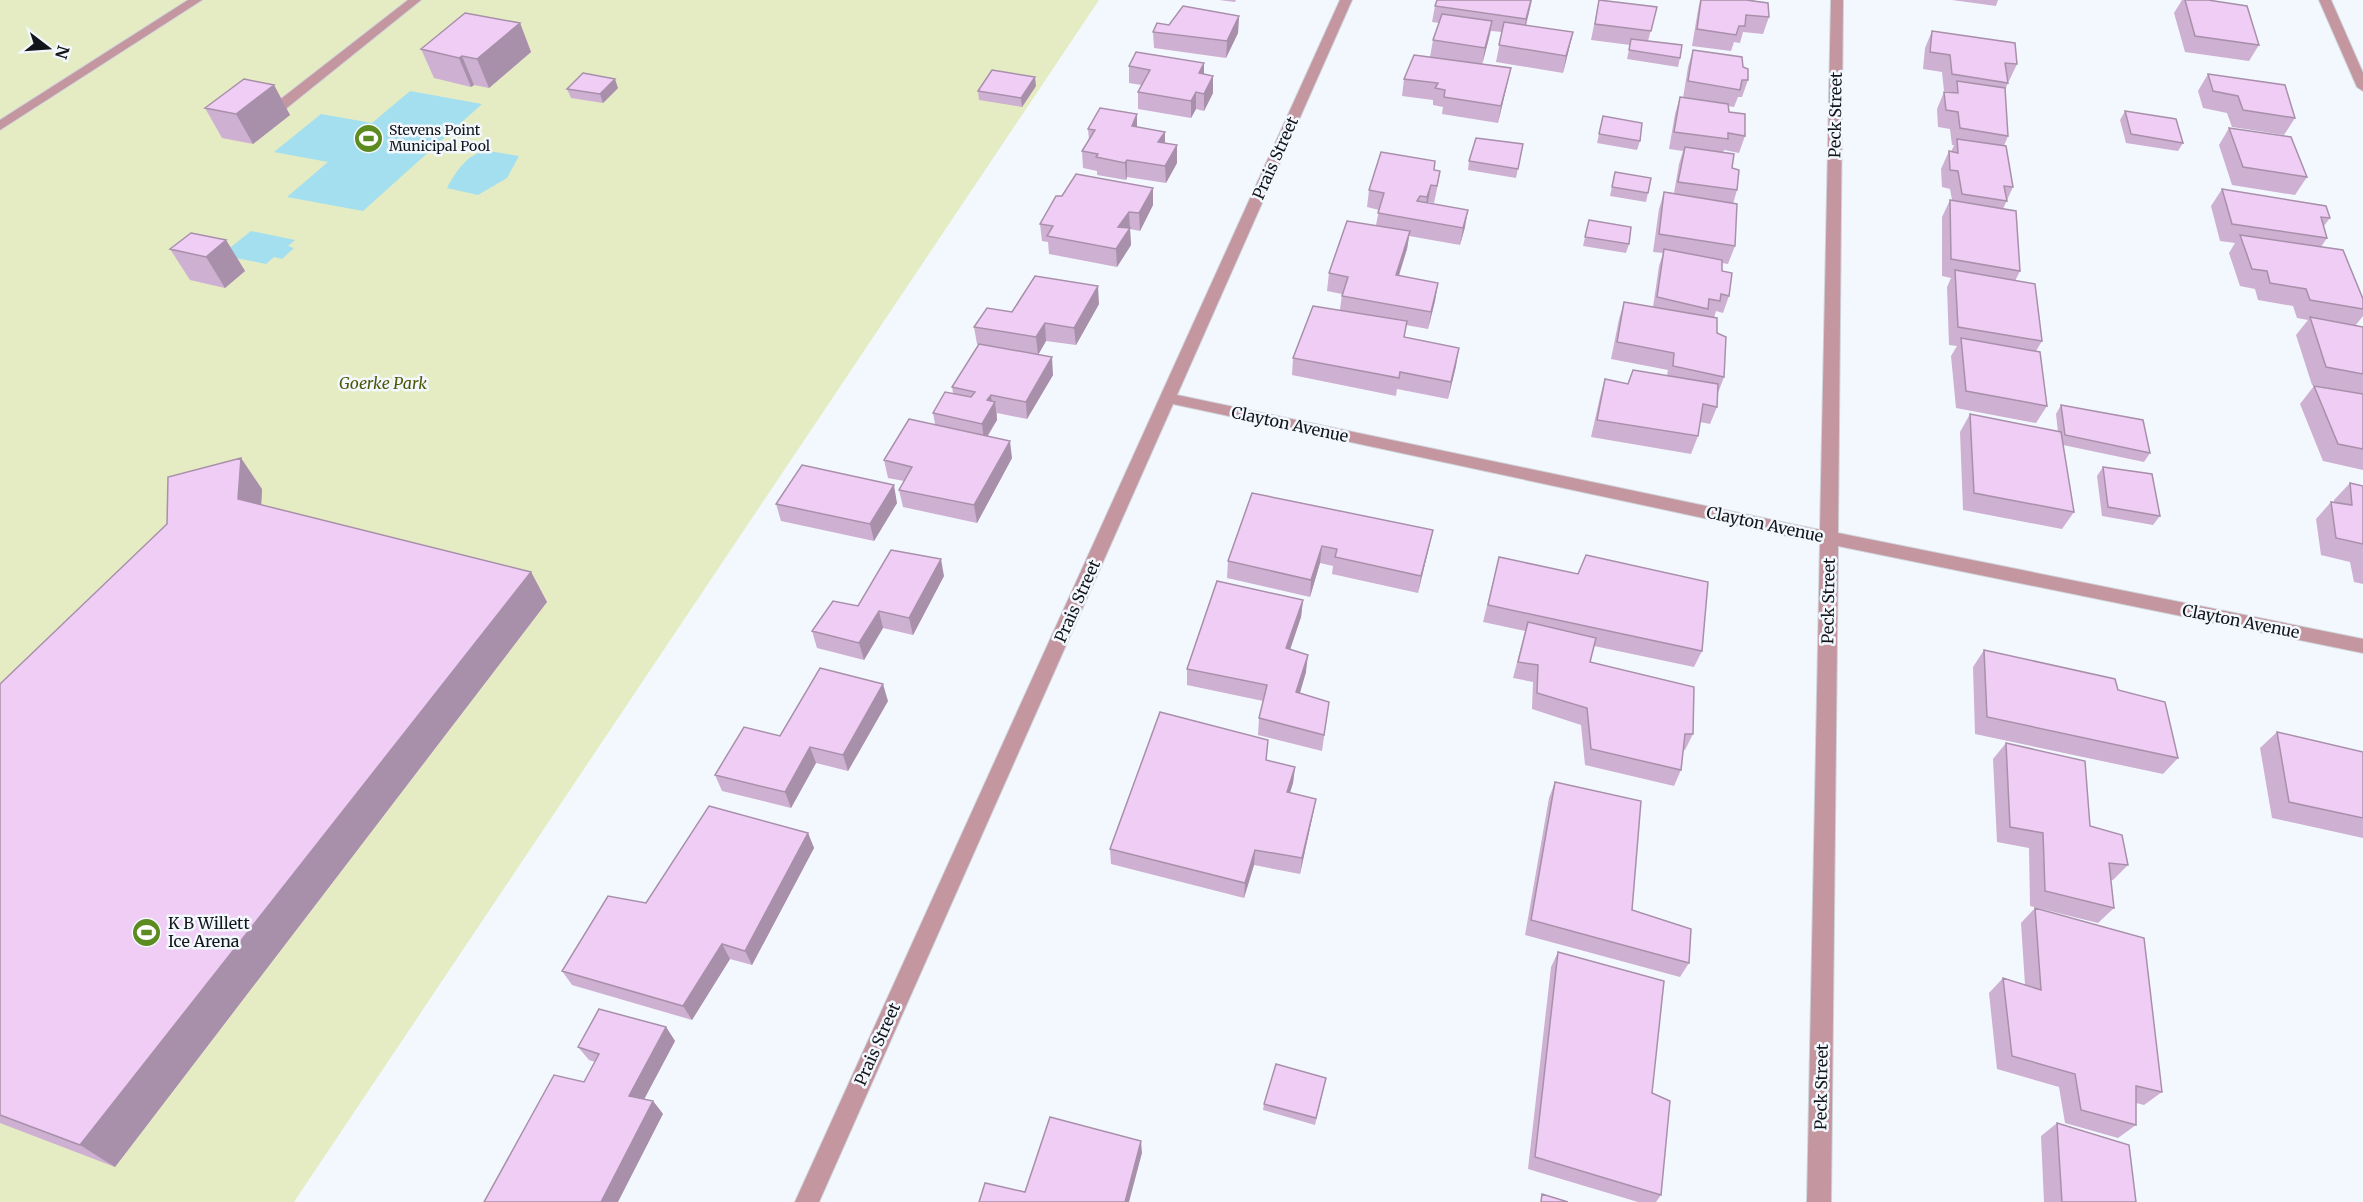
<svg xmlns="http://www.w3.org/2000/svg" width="2363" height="1202" viewBox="0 0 2363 1202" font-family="Merriweather,serif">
	<rect width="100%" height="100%" fill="#f3f8ff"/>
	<path fill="#e5ecc4" d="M0 0H1099L294 1202H0Z"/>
	<path fill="#a3dfef" d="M410 91 482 104 363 211 287 197 328 162 274 152 321 114 372 123Z
		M489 151 519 156 507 178 478 195 447 188C455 173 468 151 489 151Z
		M251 231 295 240 288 246 294 248 282 259 274 257 266 264 221 255Z"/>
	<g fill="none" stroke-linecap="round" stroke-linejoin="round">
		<defs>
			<path id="minor" d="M188 0H202L0 130V120Z
				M408 0H421L283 111H273L272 108 273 105Z
				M1340 0H1352L1177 395 1820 530 1831 0H1843L1838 533 2363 639V653L1838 546 1831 1202H1807L1820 543 1173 404 819 1202H795Z
				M2319 0H2331L2363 73V91L2357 87Z"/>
		</defs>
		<use href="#minor" stroke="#cfd4da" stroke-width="2"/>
		<use href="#minor" fill="#c4969f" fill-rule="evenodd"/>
	</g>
	<path fill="#ceb0d2" d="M1219 0H1236L1235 2Z
		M1532 0 1526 26 1573 32 1569 49 1563 73 1496 62 1502 32 1491 31 1482 64 1507 85 1498 123 1442 114 1443 107 1433 105V100L1402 96 1404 79 1459 61 1430 57 1433 40 1439 23 1432 22 1435 6Z
		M1599 0 1657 7 1648 41 1680 58 1678 67 1627 59 1630 45 1591 40Z
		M1700 0H1754V1L1769 17 1763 34 1743 32 1740 43 1734 42 1731 51 1692 46 1698 10Z
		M1952 0H1998L1996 6Z
		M2182 0H2208L2259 45 2249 61 2185 52 2174 13Z
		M1239 16 1238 33 1226 58 1154 48 1153 32 1169 25Z
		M520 23 531 52 489 88 474 85 471 87 434 78 421 49Z
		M1932 31 2017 64 2009 81H2008V83L2005 90 2008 136 2004 146 2013 187 2003 209 2020 271 2015 281 2042 341 2036 351 2047 406 2036 423 1956 408 1951 356 1957 346 1949 345 1947 287 1951 278 1942 276V217L1950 200H1952L1950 189 1942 187 1941 169 1949 151 1951 152 1954 145H1952L1950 129 1938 127 1937 109 1944 92H1952L1944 91 1942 72 1923 69 1925 48Z
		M1693 50 1743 67 1748 80 1742 97H1738L1734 107 1728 106 1729 112 1745 136 1739 153 1724 150 1723 153 1732 168 1737 190 1733 204 1735 246 1728 264 1722 263V271L1729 296 1723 313 1716 311 1714 318 1724 377 1718 393 1717 407 1710 424 1700 422 1698 436 1691 454 1591 437 1600 397 1605 379 1628 384 1667 375 1668 370 1611 359 1619 319 1624 302 1653 307 1659 266 1663 253 1653 252 1659 209 1664 192 1674 193 1679 164 1683 151 1669 149 1675 114 1680 97 1683 98 1688 67Z
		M1204 63V74L1213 76V93L1204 111 1196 109 1191 118 1138 109V92L1141 85 1129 83V66Z
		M2208 74 2295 118 2284 135 2232 127 2227 113 2203 108 2198 91Z
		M274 85 290 115 253 144 222 138 205 108Z
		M1036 86 1022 107 979 100 978 91Z
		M618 88 603 103 571 98 567 89Z
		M2125 111 2183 143 2178 151 2126 143 2120 120Z
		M1603 116 1640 141 1637 150 1597 143Z
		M1137 127 1165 132V144L1177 145V163L1166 183 1127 177 1126 180 1097 175V171L1083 168 1082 151 1089 140 1088 129Z
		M2229 128 2307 177 2295 195 2232 185 2219 145Z
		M1523 144 1516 178 1468 170 1469 161Z
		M1434 170 1440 171 1437 189 1434 203 1428 202V203L1465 227 1460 245 1409 236 1407 249 1399 276 1438 283 1435 301 1428 329 1406 325 1404 337 1456 366 1448 399 1397 389 1396 396 1292 375 1293 358 1340 310 1342 294 1327 291 1329 273 1376 225 1379 210 1367 207 1369 190Z
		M1615 172 1648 193 1646 202 1610 196Z
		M1153 188V205L1140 231 1130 229 1131 245 1117 267 1049 254 1048 242 1042 241 1040 224 1062 196Z
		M2222 189 2330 218 2324 226 2327 238 2321 247 2363 299V316L2355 326 2363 327V470L2323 461 2300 404 2314 386 2350 392 2312 385 2296 335 2308 320 2297 318 2293 306 2258 300 2255 289 2240 286 2229 253 2235 243 2220 241 2211 206Z
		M1589 220 1629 244 1626 253 1583 246Z
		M226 240 245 271 225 288 190 280 170 249Z
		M1099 304 1076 345 1046 341 1038 355 1053 375 1027 419 997 413V420L988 436 1012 458 977 523 903 507 899 490 904 481 888 478 884 460 935 424 933 413 953 393 952 387 978 345 977 344 974 327 1012 312Z
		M2061 405 2150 453 2144 462 2063 445 2074 512 2062 529 1963 510 1960 432 1970 414 2058 432 2056 414Z
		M2103 467 2160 516 2153 525 2102 516 2097 476Z
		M2350 483 2363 486V584L2354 582 2350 562 2321 555 2316 519 2331 502 2334 503V500Z
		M262 489 261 505 531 572 547 602 115 1167 0 1123V684Z
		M1252 493 1433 530 1418 593 1332 574 1333 566 1320 563 1310 597 1227 578 1228 561Z
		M897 503 874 541 781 521 776 504Z
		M1499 557 1702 651 1694 667 1594 646 1590 662 1693 734 1685 750H1683L1681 770 1674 786 1585 765 1581 725 1532 709 1533 682 1513 678 1525 631 1483 622Z
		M944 576 913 635 883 628 864 660 817 648 812 631 858 606Z
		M1303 600 1301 617 1290 649 1306 672 1300 693 1329 702 1322 751 1258 735 1259 718 1263 701 1187 685V669Z
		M1984 650 2118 690 2178 758 2163 774 1975 734 1973 667Z
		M888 701 848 771 816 763 791 808 722 791 715 775 780 736Z
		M2277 732 2363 752V838L2272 818 2260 748Z
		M2006 743 2090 826 2128 865 2113 880H2111L2114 908 2098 923 2030 906 2029 848 1997 842 1993 759Z
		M1266 760 1295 767 1293 783 1290 793 1316 799 1313 814 1300 874 1254 865 1244 898 1111 864 1110 849Z
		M1555 782 1632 910 1689 963 1680 977 1525 935 1549 798Z
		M808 833 814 848 752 965 730 959 692 1020 572 985 562 971 646 903Z
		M2035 908 2162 1092 2144 1105 2136 1103V1125L2118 1138 2065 1123 2059 1087 1997 1069 1989 993 2003 978 2025 985 2021 923Z
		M1558 952 1652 1093 1661 1195 1656 1202H1638L1528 1169 1551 967Z
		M666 1027 675 1041 644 1099 653 1101 663 1114 595 1062 589 1060 578 1047Z
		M1326 1078 1315 1125 1263 1110 1264 1104Z
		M2057 1123 2136 1202H2044L2041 1136Z"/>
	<path fill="#a890ab" d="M1532 0 1529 12 1523 35 1526 19Z
		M1239 16 1238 33 1226 58 1227 41Z
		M1492 21 1489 38 1482 65 1485 48Z
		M520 23 531 52 489 88 477 59Z
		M1573 32 1569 49 1563 73 1566 56Z
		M462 56 474 85 471 87 459 58Z
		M1204 63V80L1199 73Z
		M1511 68 1507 85 1498 123 1501 106Z
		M1213 76V93L1204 111V94Z
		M1035 77 1036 86 1022 107 1021 98Z
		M615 79 618 88 603 103 600 94Z
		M274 85 290 115 253 144 236 114Z
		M1196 92V109L1191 118V101Z
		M1137 114V131L1132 126Z
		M1165 132V149L1158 142Z
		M1177 145V163L1166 183 1165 166Z
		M1127 160V177L1126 180 1125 163Z
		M1431 185 1428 202 1425 214 1427 197Z
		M1153 188V205L1140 231 1139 213Z
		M1468 210 1465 227 1460 245 1463 228Z
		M1129 212 1131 245 1117 267 1116 249 1118 227Z
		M1410 231 1407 249 1393 293 1396 275Z
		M226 240 245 271 225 288 206 257Z
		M1438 283 1435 301 1428 329 1431 312Z
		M1098 286 1099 304 1076 345 1074 328Z
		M1045 323 1046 341 1038 355 1036 337Z
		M1459 348 1456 366 1448 399 1451 382Z
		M1052 357 1053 375 1027 419 1026 402Z
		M991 395 992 406 995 402 997 420 984 441 982 424 987 400Z
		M1010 441 1012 458 977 523 974 505Z
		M241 458 262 489 260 530 238 499Z
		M894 485 897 503 874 541 870 524Z
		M1433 530 1429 547 1418 593 1421 576Z
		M1322 546 1320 563 1310 597 1311 580Z
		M941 559 944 576 913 635 909 618Z
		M531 572 547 602 115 1167 80 1145Z
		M1303 600 1301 617 1285 665 1286 648Z
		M879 611 883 628 864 660 859 643Z
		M1308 655 1306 672 1295 709 1296 692Z
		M883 684 888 701 848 771 843 755Z
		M810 747 816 763 791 808 785 792Z
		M1295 767 1293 783 1285 808 1287 792Z
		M1316 799 1313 814 1300 874 1302 858Z
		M808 833 814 848 752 965 745 951Z
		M1255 850 1254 865 1244 898 1245 883Z
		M722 944 730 959 692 1020 683 1006Z
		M666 1027 675 1041 639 1109 629 1096Z
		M653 1101 663 1114 618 1202H601Z
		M1141 1141 1142 1153 1129 1202H1125Z"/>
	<path fill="#f0cdf4" stroke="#a890ab" stroke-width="1.5" d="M1437 0H1531L1526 19 1435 6Z
		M1599 0 1657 7 1651 31 1595 24Z
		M1701 0H1746L1768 3 1769 17 1746 15 1745 26H1739L1736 35 1697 29Z
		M2185 0H2208L2247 6 2259 45 2195 36Z
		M1183 6 1239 16 1227 41 1153 32 1157 23 1169 25Z
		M465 13 520 23 477 59 462 56 459 58 421 49Z
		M1442 14 1492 21 1485 48 1433 40Z
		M1504 22 1573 32 1566 56 1499 45Z
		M1932 31 2015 43 2017 64 2005 63 2008 83 1952 74 1950 55 1930 52Z
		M1631 39 1682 45 1680 58 1629 50Z
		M1693 50 1742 57 1743 67 1748 69V80H1742L1740 90 1688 81Z
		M1136 52 1204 63 1199 73 1213 76 1204 94 1196 92 1191 101 1138 92 1150 70 1129 66Z
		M1414 55 1511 68 1501 106 1444 97 1445 90 1435 88 1438 83 1404 79Z
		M992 70 1035 77 1021 98 978 91Z
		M583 73 615 79 600 94 567 89Z
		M2208 74 2285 85 2295 118 2243 110 2238 96 2213 91Z
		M244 79 274 85 236 114 205 108Z
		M1957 81 2005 88 2008 136 1960 128 1958 112 1946 110 1944 92 1958 93Z
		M1680 97 1728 104 1729 112 1745 114V136L1728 133V139L1674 132Z
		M1100 108 1137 114 1132 126 1165 132 1158 142 1177 145 1165 166 1127 160 1125 163 1096 157 1098 154 1082 151 1095 130 1088 129Z
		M2125 111 2176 119 2183 143 2131 134Z
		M1603 116 1642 123 1640 141 1599 134Z
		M2229 128 2291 137 2307 177 2243 167Z
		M1476 138 1523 144 1518 169 1469 161Z
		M1957 139 2006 146 2013 187 2004 186 2007 201 1962 194 1958 171 1950 170 1949 151 1958 153Z
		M1685 147 1734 154 1732 168 1739 170 1737 190 1678 182Z
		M1381 152 1435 161 1434 170 1440 171 1437 186 1431 185 1427 197 1420 196 1417 201 1468 210 1463 228 1378 213 1384 193 1369 190Z
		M1615 172 1651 178 1648 193 1612 187Z
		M1076 174 1153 188 1139 213 1129 212 1118 227 1130 228 1116 249 1047 236 1053 226 1040 224 1056 196H1062Z
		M2222 189 2326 206 2330 218 2321 217 2327 238 2232 224Z
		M1664 192 1737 204 1735 246 1659 234Z
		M1950 200 2016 211 2020 271 1951 259Z
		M1589 220 1631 227 1629 244 1585 237Z
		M1347 221 1410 231 1396 275 1438 283 1431 312 1342 296 1348 277 1329 273Z
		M191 233 226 240 206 257 170 249Z
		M2240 235 2343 250 2363 299V309L2310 300 2306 289 2270 283 2267 271 2252 269Z
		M1664 249 1722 260V271L1732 273 1729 296 1721 294 1720 301 1709 299 1708 309 1657 297Z
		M1955 270 2035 284 2042 341 1958 327Z
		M1035 276 1098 286 1074 328 1045 323 1036 337 974 327 987 308 1012 312Z
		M1624 302 1717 318V333L1726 337 1724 377 1673 366 1674 353 1617 342Z
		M1313 306 1407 321 1404 337 1459 348 1451 382 1400 372 1399 378 1293 358Z
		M2310 317 2363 327V374L2326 367Z
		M1961 338 2040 352 2047 406 1966 391Z
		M979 344 1052 357 1026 402 991 395 987 400 995 402 982 424 933 413 945 392 971 397 975 392 952 387Z
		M1633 370 1718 384 1717 407 1703 404 1698 436 1597 420 1605 379 1628 384Z
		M2314 386 2363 394V449L2338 444Z
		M2061 405 2143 420 2150 453 2065 435Z
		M1970 414 2061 432 2074 512 1974 493Z
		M909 419 1010 441 974 505 899 490 912 467 884 460Z
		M241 458 238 499 531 572 80 1145 0 1115V684L167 524 168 477Z
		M802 465 894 485 870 524 776 504Z
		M2103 467 2152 474 2160 516 2108 507Z
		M2350 483 2363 486V544L2336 538 2331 502 2352 505Z
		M1252 493 1433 530 1421 576 1335 557 1337 549 1322 546 1311 580 1228 561Z
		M891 550 941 559 909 618 879 611 859 643 812 631 833 601 858 606Z
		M1586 555 1708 582 1702 651 1488 605 1499 557 1578 574Z
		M1217 581 1303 600 1286 648 1308 655 1296 692 1329 702 1324 735 1259 718 1267 685 1187 669Z
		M1528 622 1596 638 1590 662 1694 687 1693 734H1685L1681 770 1591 749 1587 708 1537 693 1538 665 1518 662Z
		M1984 650 2115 679 2118 690 2165 702 2178 758 1987 717Z
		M820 668 883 684 843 755 810 747 785 792 715 775 744 727 780 736Z
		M1160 712 1268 740 1266 760 1295 767 1287 792 1316 799 1302 858 1255 850 1245 883 1110 849Z
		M2277 732 2363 752V818L2289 802Z
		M2006 743 2085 761 2090 826 2122 835 2128 865 2109 863 2114 908 2045 891 2043 833 2010 827Z
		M1555 782 1641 801 1632 910 1691 929 1689 963 1531 920Z
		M709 806 808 833 745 951 722 944 683 1006 562 971 608 896 646 903Z
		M2035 908 2144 938 2162 1092 2136 1086V1125L2081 1110 2075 1074 2012 1056 2003 978 2041 990Z
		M1558 952 1664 981 1652 1093 1670 1101 1661 1195 1535 1157Z
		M599 1009 666 1027 629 1096 653 1101 601 1202H484L554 1075 584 1082 599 1054 578 1047Z
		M1276 1064 1326 1078 1316 1118 1264 1104Z
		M1050 1117 1141 1141 1125 1202H979L985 1183 1025 1192Z
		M2057 1123 2129 1145 2136 1202H2062Z
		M1542 1194 1568 1202H1541Z"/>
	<defs>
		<symbol id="stadium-disc" viewBox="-11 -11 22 22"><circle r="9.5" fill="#5c8c20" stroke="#f3f8ff"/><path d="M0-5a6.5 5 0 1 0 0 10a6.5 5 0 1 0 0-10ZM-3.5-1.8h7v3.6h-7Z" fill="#fff"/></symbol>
	</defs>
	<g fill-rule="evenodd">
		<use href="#stadium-disc" x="352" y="122" width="33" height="33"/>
		<use href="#stadium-disc" x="130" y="916" width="33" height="33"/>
	</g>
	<g text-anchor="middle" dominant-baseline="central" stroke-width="5" stroke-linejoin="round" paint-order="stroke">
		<g font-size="14" fill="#131518" stroke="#f3f8ff" text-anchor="start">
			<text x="389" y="130">Stevens Point<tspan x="389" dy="16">Municipal Pool</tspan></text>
		</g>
		<g font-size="16" fill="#131518" stroke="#f3f8ff">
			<text transform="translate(1835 115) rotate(-89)">Peck Street</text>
			<text transform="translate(1275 158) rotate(-66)">Prais Street</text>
			<text transform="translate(1290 424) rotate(12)">Clayton Avenue</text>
			<text transform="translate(1765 524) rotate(12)">Clayton Avenue</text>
			<text transform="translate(1077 601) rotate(-66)">Prais Street</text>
			<text transform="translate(1828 601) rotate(-89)">Peck Street</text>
			<text transform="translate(2241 621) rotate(11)">Clayton Avenue</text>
			<text transform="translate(877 1044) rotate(-66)">Prais Street</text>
			<text transform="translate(1821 1087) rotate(-89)">Peck Street</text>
		</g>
		<g font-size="16" font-style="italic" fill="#4e5505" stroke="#f3f8ff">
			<text x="383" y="383">Goerke Park</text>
		</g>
		<g font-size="16" fill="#131518" stroke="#f3f8ff" text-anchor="start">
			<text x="168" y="923">K B Willett<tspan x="168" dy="18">Ice Arena</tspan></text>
		</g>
	</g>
	<g transform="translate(48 48) rotate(107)" stroke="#f3f8ff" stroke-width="4.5" paint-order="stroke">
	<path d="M0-4.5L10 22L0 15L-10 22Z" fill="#131518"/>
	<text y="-9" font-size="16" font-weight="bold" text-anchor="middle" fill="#131518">N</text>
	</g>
</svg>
